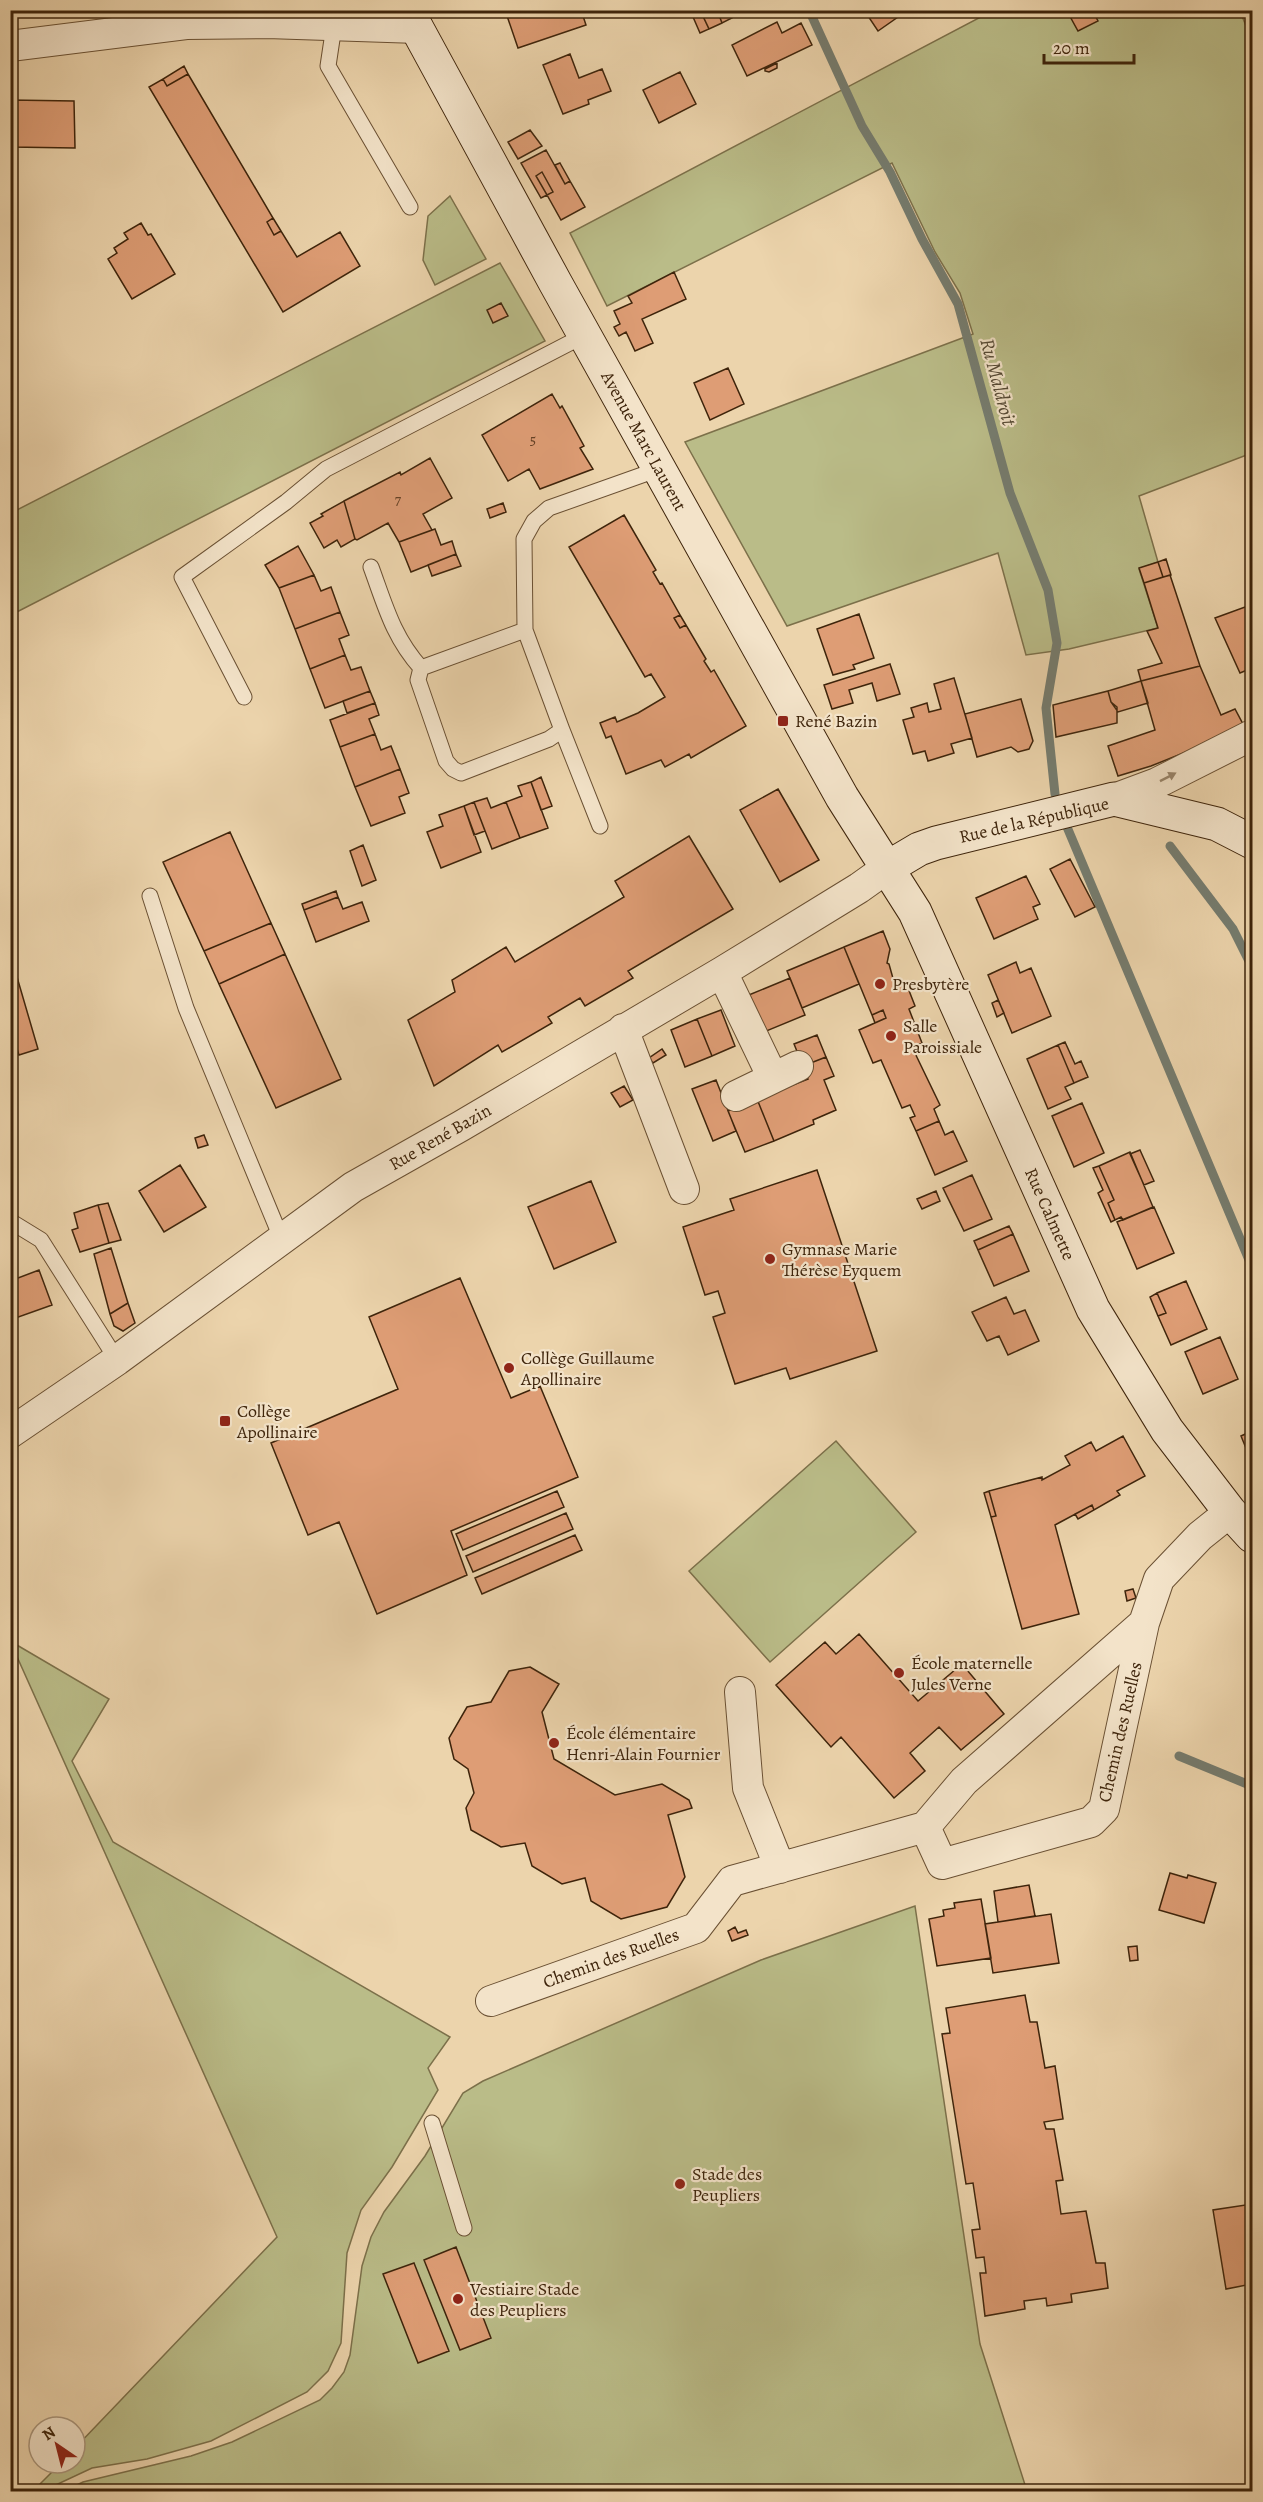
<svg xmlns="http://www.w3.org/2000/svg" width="1263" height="2502" viewBox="0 0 1263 2502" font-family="Alegreya,serif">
	<rect width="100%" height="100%" fill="#ecd4ac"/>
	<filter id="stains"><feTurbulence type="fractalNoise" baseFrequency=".00333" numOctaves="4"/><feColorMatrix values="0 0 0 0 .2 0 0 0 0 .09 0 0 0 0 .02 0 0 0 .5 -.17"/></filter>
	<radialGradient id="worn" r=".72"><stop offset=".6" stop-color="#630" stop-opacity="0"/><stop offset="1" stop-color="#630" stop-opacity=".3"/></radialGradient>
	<path fill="#babc88" stroke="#7c704a" stroke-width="1.5" d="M992 11H1240L1252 41V453L1139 496 1158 562 1139 569 1158 628 1069 649 1026 655 998 553 787 626 685 442 973 334 960 293 935 252 892 163 607 306 570 233Z
		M450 196 486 259 435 285 423 260 428 216Z
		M500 263 545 341 11 615V513Z
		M836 1441 916 1532 770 1662 689 1571Z
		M10 1641 109 1699 72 1761 113 1842 450 2037 428 2068 438 2090 392 2167 361 2210 347 2253 341 2343 328 2371 307 2392 211 2441 147 2459 92 2468 43 2491H33L61 2463H75V2448L277 2237Z
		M915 1906 980 2344 1027 2491 62 2492 83 2482 191 2456 232 2442 320 2400 332 2388 344 2372 350 2355 362 2266 371 2237 384 2212 425 2156 463 2093 483 2081 761 1960Z"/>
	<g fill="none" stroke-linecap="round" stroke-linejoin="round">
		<path stroke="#757c6f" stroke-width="9" d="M809 10 862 126 890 172 922 239 958 304 1010 493 1048 590 1057 643 1046 708 1055 794
			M1067 827 1252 1267
			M1170 846 1233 929 1252 967
			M1179 1756 1252 1786"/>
	</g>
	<path fill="#de9d75" stroke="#3e240b" stroke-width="1.5" fill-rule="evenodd" d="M505 10H581L586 25 518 48Z
		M690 10H700L709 29 700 33Z
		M700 10H717L722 23 709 29Z
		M717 10H728L732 18 722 23Z
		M864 10H908L878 31Z
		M1092 10 1098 21 1078 31 1067 11Z
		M777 22 782 33 801 23 812 45 747 76 732 45Z
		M570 54 579 78 602 69 611 91 588 100 589 104 563 114 543 65Z
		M777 63V68L769 72 765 71V69Z
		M184 66 188 74 167 86 163 79Z
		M680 72 696 104 659 123 643 90Z
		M188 74 273 218 267 222 274 235 281 231 297 257 340 232 360 266 283 312 149 87 163 79 167 86Z
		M10 100 74 101 75 148 10 147Z
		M530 130 542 146 518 159 508 142Z
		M546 150 565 184 570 181 585 207 561 220 547 195 541 198 521 163ZM542 172 553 192 547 195 536 176Z
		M560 163 570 181 565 184 555 165Z
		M542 172 553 192 547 195 536 176Z
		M273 218 281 231 274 235 267 222Z
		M141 223 148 235 151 234 175 274 132 299 108 259 117 253 114 248 128 239 124 233Z
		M674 272 686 299 642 319 653 343 635 351 626 332 619 336 614 327 620 324 614 311 632 303 628 296Z
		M501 303 508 316 493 323 487 310Z
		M728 368 744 404 710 420 694 383Z
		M552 394 560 408 562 406 584 446 580 448 593 469 540 489 529 469 508 481 482 435Z
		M430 458 452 498 423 514 432 530 399 542 388 523 357 540 355 539 344 501 400 472 401 475Z
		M344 501 355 539 341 547 337 540 324 548 310 523 323 516 321 514Z
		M503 503 506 512 490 518 487 509Z
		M624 515 656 570 653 572 660 584 662 583 680 615 674 618 680 628 686 625 706 659 704 661 711 672 714 670 746 726 691 758 689 754 665 767 661 760 626 774 611 736 606 738 600 723 615 717 617 722 638 713 665 697 651 674 645 677 569 547Z
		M435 529 441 545 452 541 456 554 411 572 399 542Z
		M298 546 314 575 279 588 265 565Z
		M456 554 461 566 432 576 428 565Z
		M1166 559 1171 575 1163 577 1158 562Z
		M1158 562 1163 577 1144 583 1139 568Z
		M314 575 321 591 331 587 340 612 295 629 279 588Z
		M1170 575 1200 666 1141 681 1138 670 1162 663 1147 631 1158 628 1144 583Z
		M1245 607 1252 609V668L1240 673 1215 618Z
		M340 612 349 635 339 639 345 655 310 669 295 629Z
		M859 614 874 658 853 665 855 669 833 675 817 629Z
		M680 615 686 625 680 628 674 618Z
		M345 655 351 670 361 667 370 691 325 708 310 669Z
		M890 664 900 694 877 701 872 683 849 690 853 703 832 709 824 685Z
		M1200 666 1221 715 1235 709 1244 726 1206 744 1151 766 1118 776 1108 746 1155 730 1141 681Z
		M954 678 972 738 951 744 954 753 928 761 925 751 913 754 903 720 914 717 911 708 927 703 929 712 941 709 934 684Z
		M1141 681 1148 703 1118 712 1111 702 1108 691Z
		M370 691 375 703 347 713 343 701Z
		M1108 691 1111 702 1117 707V723L1056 737 1053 705Z
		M1021 699 1033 741 1029 749 1018 752 1011 747 977 757 965 714Z
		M375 703 379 715 369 719 375 734 340 747 330 720Z
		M375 734 381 750 391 746 400 769 355 787 340 747Z
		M400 769 409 793 399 797 405 813 371 826 355 787Z
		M541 777 552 806 541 810 531 782Z
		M531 782 548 828 520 838 506 802 522 796 518 786Z
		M778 789 819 860 780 882 740 810Z
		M487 798 491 808 506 802 520 838 492 849 474 802Z
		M474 802 485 831 474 835 464 806Z
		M464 806 481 852 441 868 427 832 443 826 439 815Z
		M230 832 271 923 204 951 163 862Z
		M689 836 733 909 628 971 633 978 585 1006 580 998 548 1017 552 1023 502 1052 498 1045 434 1086 408 1020 455 992 452 980 506 947 515 962 624 897 615 881Z
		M363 845 376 880 362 886 350 851Z
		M1070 859 1095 907 1075 917 1050 869Z
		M1026 876 1040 904 1033 907 1038 919 994 939 976 898Z
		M336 891 338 897 304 910 302 904Z
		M338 897 343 909 362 902 369 921 316 942 304 910Z
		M271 923 285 954 219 984 204 951Z
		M883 931 890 949 887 963 889 964 894 982 908 988 915 1006 909 1009 922 1043 912 1047 940 1105 934 1109 939 1121 916 1131 910 1118 915 1116 910 1105 902 1108 881 1060 873 1063 859 1030 886 1018 883 1010 872 1015 844 947Z
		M844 947 859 984 802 1008 787 971Z
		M10 953 38 1049 19 1055 10 1027Z
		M285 954 341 1079 276 1108 219 984Z
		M1016 962 1020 973 1031 968 1051 1016 1012 1033 988 975Z
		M790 978 805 1015 759 1034 744 997Z
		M998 1000 1004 1013 997 1017 992 1003Z
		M721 1010 735 1046 712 1056 697 1019Z
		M883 1010 886 1018 875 1023 872 1015Z
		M697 1019 712 1056 685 1067 671 1030Z
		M817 1035 826 1057 803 1066 794 1044Z
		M1065 1042 1075 1064 1081 1061 1088 1077 1074 1083 1058 1045Z
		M1058 1045 1074 1083 1065 1087 1071 1099 1048 1109 1027 1059Z
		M662 1049 666 1055 653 1063 649 1058Z
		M826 1057 834 1076 824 1080 836 1110 813 1120 814 1124 774 1141 757 1099 808 1079 803 1066Z
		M716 1080 736 1131 713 1141 692 1089Z
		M624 1086 633 1100 620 1107 611 1093Z
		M757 1099 774 1141 745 1152 728 1111Z
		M1082 1103 1104 1153 1074 1167 1052 1116Z
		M939 1121 945 1135 953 1131 967 1161 935 1175 916 1131Z
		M204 1135 208 1145 198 1148 195 1138Z
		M1140 1150 1154 1181 1144 1185 1130 1154Z
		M1130 1152 1153 1207 1123 1220 1121 1217 1115 1220 1108 1203 1114 1200 1099 1166Z
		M180 1165 206 1207 164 1232 139 1191Z
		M1099 1166 1114 1200 1108 1203 1115 1220 1111 1222 1098 1193 1103 1190 1093 1168Z
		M817 1170 877 1351 790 1379 786 1368 735 1384 713 1317 725 1313 718 1291 705 1295 683 1227 734 1210 730 1199Z
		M972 1175 992 1219 964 1231 943 1188Z
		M591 1181 616 1242 554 1269 528 1207Z
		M936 1191 940 1201 922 1209 917 1199Z
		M108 1203 121 1240 109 1243 98 1205Z
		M98 1205 109 1243 80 1252 72 1230 78 1228 74 1213Z
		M1154 1207 1174 1253 1137 1269 1117 1222Z
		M1009 1226 1013 1234 978 1250 974 1241Z
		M1013 1234 1029 1271 994 1286 978 1250Z
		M111 1248 128 1303 110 1314 94 1254Z
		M39 1270 52 1305 10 1320V1281Z
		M460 1278 511 1398 540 1386 578 1477 451 1531 467 1575 377 1614 339 1522 308 1535 271 1443 398 1389 369 1317Z
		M1186 1281 1207 1329 1171 1345 1158 1316 1166 1313 1157 1293Z
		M1157 1293 1166 1313 1158 1316 1150 1297Z
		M1006 1297 1014 1314 1025 1310 1039 1341 1008 1355 999 1336 987 1341 972 1312Z
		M128 1303 135 1323 123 1331 114 1326 110 1314Z
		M1220 1337 1238 1379 1203 1394 1185 1352Z
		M1252 1431V1463L1241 1436Z
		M1123 1436 1145 1476 1117 1491 1120 1495 1094 1510 1092 1505 1055 1525 1079 1614 1022 1629 991 1517 996 1516 989 1491 1042 1477V1480L1070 1465 1065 1456 1091 1442 1096 1451Z
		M557 1491 564 1507 463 1550 456 1534Z
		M989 1491 996 1516 991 1517 984 1493Z
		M1092 1505 1094 1510 1078 1519 1075 1514Z
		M566 1513 573 1529 473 1572 466 1556Z
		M575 1535 582 1550 482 1594 475 1578Z
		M1133 1589 1136 1598 1127 1601 1125 1591Z
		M859 1634 918 1701 962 1664 1004 1714 961 1750 939 1727 910 1753 925 1771 894 1798 841 1737 831 1747 776 1685 825 1642 836 1654Z
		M530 1667 559 1684 542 1712 554 1759 615 1795 662 1784 689 1800 692 1808 668 1815 685 1877 667 1907 621 1919 591 1901 585 1878 562 1884 532 1866 525 1843 501 1847 471 1830 466 1808 474 1793 468 1769 454 1759 449 1738 467 1707 491 1702 509 1671Z
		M1170 1873 1187 1878 1188 1875 1216 1883 1204 1923 1159 1910Z
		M1029 1885 1035 1916 998 1922 994 1891Z
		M981 1899 991 1958 937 1966 929 1919 944 1916 943 1910 955 1908 954 1903Z
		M1051 1914 1059 1963 993 1973 985 1924Z
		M735 1927 738 1933 746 1930 748 1935 732 1941 728 1931Z
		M1137 1946 1138 1960 1130 1961 1128 1947Z
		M1025 1995 1030 2022H1037L1045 2068 1055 2066 1063 2119 1044 2122 1046 2129H1054L1063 2180 1056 2181 1061 2214 1086 2211 1096 2263H1105L1108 2288 1071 2294 1072 2302 1047 2306 1046 2298 1024 2301 1025 2309 985 2316 980 2273H986L984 2257 976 2258 972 2230 980 2229 973 2183 966 2184 942 2034 950 2033 946 2008Z
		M1252 2204V2284L1226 2289 1213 2210Z
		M456 2247 491 2338 460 2350 424 2260Z
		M414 2263 449 2351 418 2363 383 2274Z"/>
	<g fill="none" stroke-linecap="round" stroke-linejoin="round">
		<defs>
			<path id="lane" d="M334 26 328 66 410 207
				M371 567C385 605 393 637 421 668
				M525 630 421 668 418 680 446 761 453 769 461 773 549 739 562 730 525 630 524 539 534 521 549 508 659 469
				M244 697 182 577 286 502 326 469 585 335
				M562 730 600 826
				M150 896 186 1008 282 1240
				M10 1221 41 1240 117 1360
				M432 2123 464 2228"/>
			<path id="street" d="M10 46 186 24 267 23 418 28
				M1114 799 1157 783 1252 735
				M722 972 773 1078 798 1066
				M623 1029 684 1189
				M736 1096 773 1078
				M10 1433 117 1360 353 1187 461 1126 722 972 859 888 887 868
				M1144 1623 1104 1809 1091 1822 942 1864 925 1827 964 1781Z
				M1144 1623 1159 1579 1200 1536 1230 1512
				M740 1692 748 1788 780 1868
				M491 2001 696 1928 732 1881 925 1827"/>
			<path id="secondary" d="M407 10 556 284 842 797 915 912 1093 1309 1167 1430 1230 1512 1252 1536
				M887 868 919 849 936 843 1114 799 1217 824 1252 842"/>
		</defs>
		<use href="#lane" stroke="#6a5033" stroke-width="17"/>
		<use href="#street" stroke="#6a5033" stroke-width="32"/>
		<use href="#secondary" stroke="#3e240b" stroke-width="35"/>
		<use href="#lane" stroke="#f3e3c9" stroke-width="15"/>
		<use href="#street" stroke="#f3e3c9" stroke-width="30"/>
		<use href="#secondary" stroke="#f3e3c9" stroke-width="33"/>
	</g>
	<defs><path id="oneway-solid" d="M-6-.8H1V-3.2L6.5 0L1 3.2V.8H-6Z" transform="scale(1.5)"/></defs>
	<use fill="#98846a" href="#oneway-solid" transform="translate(1168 777) rotate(-27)"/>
	<g fill="#8f2418" stroke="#f3e3c9" stroke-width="2">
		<rect x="777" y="715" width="12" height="12" rx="3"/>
		<circle cx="880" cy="984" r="6"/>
		<circle cx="891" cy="1036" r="6"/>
		<circle cx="770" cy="1259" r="6"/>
		<circle cx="509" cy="1368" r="6"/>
		<rect x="219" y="1415" width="12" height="12" rx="3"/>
		<circle cx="899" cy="1673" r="6"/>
		<circle cx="554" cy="1743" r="6"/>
		<circle cx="680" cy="2184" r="6"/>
		<circle cx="458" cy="2299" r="6"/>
	</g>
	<g text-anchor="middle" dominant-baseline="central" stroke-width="4.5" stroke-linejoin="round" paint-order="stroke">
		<g font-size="15" fill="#664226">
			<text x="533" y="440">5</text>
			<text x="398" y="500">7</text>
		</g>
		<g font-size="18" fill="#3e240b" stroke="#f3e3c9">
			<text transform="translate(644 441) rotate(61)">Avenue Marc Laurent</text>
			<text transform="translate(1034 820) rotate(-13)">Rue de la République</text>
			<text transform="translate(440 1137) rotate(-30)">Rue René Bazin</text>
			<text transform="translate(1050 1214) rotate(66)">Rue Calmette</text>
			<text transform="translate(1120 1732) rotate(-77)">Chemin des Ruelles</text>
			<text transform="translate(611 1958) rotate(-20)">Chemin des Ruelles</text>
		</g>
		<g font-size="18" fill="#3e240b" stroke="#f3e3c9" text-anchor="start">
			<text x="795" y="721">René Bazin</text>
			<text x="892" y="984">Presbytère</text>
			<text x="903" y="1026">Salle<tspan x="903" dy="21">Paroissiale</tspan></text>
			<text x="782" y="1249">Gymnase Marie<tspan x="782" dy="21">Thérèse Eyquem</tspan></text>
			<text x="521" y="1358">Collège Guillaume<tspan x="521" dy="21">Apollinaire</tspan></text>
			<text x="237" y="1411">Collège<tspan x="237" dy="21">Apollinaire</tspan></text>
			<text x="911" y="1663">École maternelle<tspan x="911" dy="21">Jules Verne</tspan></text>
			<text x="566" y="1733">École élémentaire<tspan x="566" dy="21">Henri-Alain Fournier</tspan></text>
			<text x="692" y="2174">Stade des<tspan x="692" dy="21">Peupliers</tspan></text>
			<text x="470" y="2289">Vestiaire Stade<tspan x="470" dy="21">des Peupliers</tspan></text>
		</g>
		<g font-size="20" font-style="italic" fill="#554934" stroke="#f3e3c9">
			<text transform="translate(998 382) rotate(75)">Ru Maldroit</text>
		</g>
	</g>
	<rect width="1263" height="2502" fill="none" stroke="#ecd4ac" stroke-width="36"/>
	<rect x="12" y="12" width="1239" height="2478" fill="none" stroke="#3e240b" stroke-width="3"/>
	<rect x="18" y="18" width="1227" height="2466" fill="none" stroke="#3e240b" stroke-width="1.5"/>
	<g transform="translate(57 2445) rotate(325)"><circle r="28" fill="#f3e3c9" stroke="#ab977d" stroke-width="1.5"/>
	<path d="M0-4.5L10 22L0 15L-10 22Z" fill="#8f2418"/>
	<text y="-9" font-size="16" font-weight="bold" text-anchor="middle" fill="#3e240b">N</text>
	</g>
	<path d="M1044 54v9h90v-9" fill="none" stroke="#3e240b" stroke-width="3"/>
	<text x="1053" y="54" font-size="18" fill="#3e240b" stroke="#f3e3c9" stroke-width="4.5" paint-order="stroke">20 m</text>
	<rect width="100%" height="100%" filter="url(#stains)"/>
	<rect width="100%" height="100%" fill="url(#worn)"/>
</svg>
